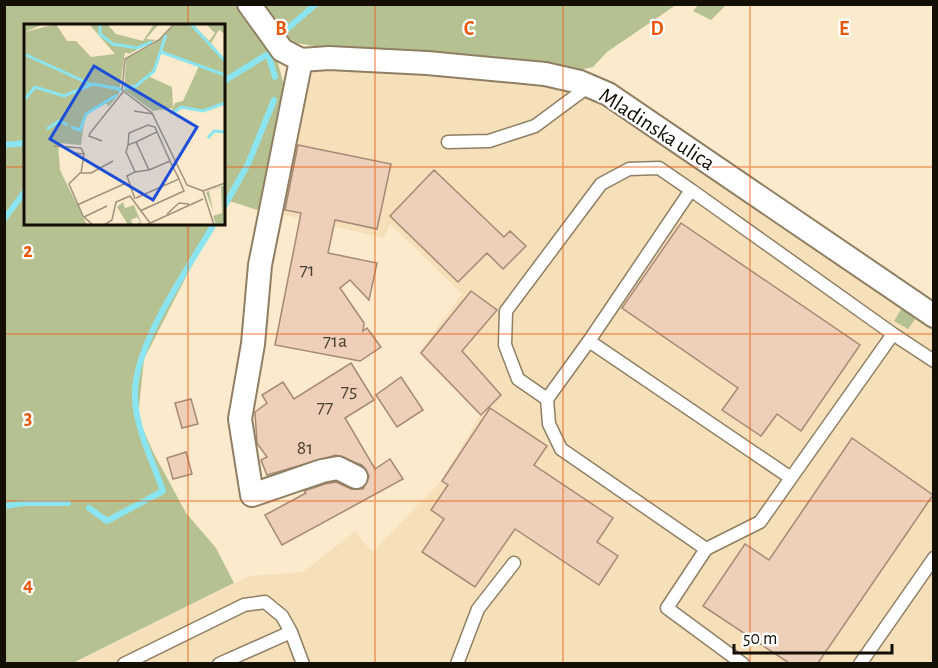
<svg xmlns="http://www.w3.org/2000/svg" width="938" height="668" viewBox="0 0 938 668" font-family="'Alegreya Sans',sans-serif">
	<rect width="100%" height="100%" fill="#fceacc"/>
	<path fill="#f6e0ba" d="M310 64 499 77 565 89 578 94 593 101 933 324V663L73 664 250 576 303 572 355 531 372 552 440 482 480 416 419 353 462 294 390 224 384 238 276 213Z"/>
	<path fill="#b5c191" d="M4 5H239L276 56 284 85 261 211 226 200 224 205V26H26V224H213L144 359 138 417 153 452 186 513 216 548 234 583 73 663H5Z
		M258 5H676L607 52 593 67 579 70 457 55 320 47 296 43 274 30Z
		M698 5V4L726 5 711 20 693 11Z
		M904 305 933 324V330L916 318 908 329 894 321Z"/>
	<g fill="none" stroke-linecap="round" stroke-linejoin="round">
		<path stroke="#8be5f0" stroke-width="6" d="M286 30 316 4
			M224 81 268 54 275 77
			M4 145 26 143
			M224 207 248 164 274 100
			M4 219 26 190
			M4 506 24 503H68
			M89 508 107 521 163 491C153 461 136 430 135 398 132 347 188 269 214 224"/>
	</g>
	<path fill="#eed0ba" stroke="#a58975" stroke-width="1.5" d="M298 145 391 164 377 229 335 220 328 253 377 263 369 300 350 280 340 288 364 323 363 331 367 328 381 347 360 361 275 345 301 213 285 210Z
		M434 170 504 237 510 231 526 246 503 269 487 253 458 282 390 216Z
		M681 223 860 345 801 431 777 414 761 436 722 410 738 388 622 308Z
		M471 291 497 310 462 351 501 395 481 415 421 353Z
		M351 363 374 400 345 418 375 469 390 459 403 479 282 545 265 515 306 493 304 491 325 484 336 482 351 489H363L369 476 362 465 336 455 267 475 261 460 267 457 257 443 255 412 267 403 262 395 283 382 294 399Z
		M401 377 423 410 397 427 376 395Z
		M191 399 198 424 182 428 175 403Z
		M490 408 547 446 534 465 613 518 597 542 618 556 599 585 515 529 475 587 422 552 444 519 431 510 448 485 442 481Z
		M852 438 933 495 818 663H789L703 606 745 544 769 560Z
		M186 452 192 474 173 479 167 458Z"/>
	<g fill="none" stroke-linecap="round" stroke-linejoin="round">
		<defs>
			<path id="service" d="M448 142 489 141 535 126 589 86
				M691 190 893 334 791 478
				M893 334 934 361
				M547 399 518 379 505 345 506 311 601 184 629 169 659 168 691 190 589 341
				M706 549 561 449 549 424 547 399 589 341 791 478 760 522 706 549 667 608 743 664
				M124 664 244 605 265 602 282 616 291 632
				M219 664 291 632 303 664
				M457 664 478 609 514 563
				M860 664 934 558"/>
			<path id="minor" d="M249 4 282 50 301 60 329 58 427 63 545 74 580 82 608 94 934 316
				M301 60 260 265 253 344 240 419 252 495 322 471 338 468 356 477"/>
		</defs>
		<use href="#service" stroke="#8f7f63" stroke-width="15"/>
		<use href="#minor" stroke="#8f7f63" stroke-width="26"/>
		<use href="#service" stroke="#fff" stroke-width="12"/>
		<use href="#minor" stroke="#fff" stroke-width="22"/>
	</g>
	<path fill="none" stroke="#e8590c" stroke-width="1.5" stroke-opacity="0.55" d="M188 4V26M375 4V664M563 4V664M750 4V664M4 167H26M224 167H934M188 224V664M4 334H934M4 501H934"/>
	<g text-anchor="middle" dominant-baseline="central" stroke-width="4.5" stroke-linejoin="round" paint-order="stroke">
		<g font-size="20" fill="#4a3f32">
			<text x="307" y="270">71</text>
			<text x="335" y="341">71a</text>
			<text x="349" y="391">75</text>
			<text x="325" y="407">77</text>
			<text x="305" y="448">81</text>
		</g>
		<g font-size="22" fill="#140f05" stroke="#fff">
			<text transform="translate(657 129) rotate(33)">Mladinska ulica</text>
		</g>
	</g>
	<g transform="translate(24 24)">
		<rect width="201" height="201" fill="#fceacc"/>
		<path d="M0 0H20L1 8 32 0 43 17H52L67 33 91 30 65 0H83L92 10 119 17 130 0 134 1 122 15 132 16 105 30 101 28 95 70 85 82 81 79 61 92 57 121 34 119 36 146 63 201H0ZM169 0 185 17 191 9 182 0H201V10L195 6 187 19 201 36V79L179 87 158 84 146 91 151 79 159 77 175 42 137 28 126 53 148 63 149 84 129 87 100 66 102 35 130 20 150 1ZM201 161V201H192L189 192 198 189 197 163 185 167 189 187 182 168ZM99 178 101 184 110 181 118 201H111L116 198 113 193 107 196 109 201H104L93 183Z" fill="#b5c191"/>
		<path fill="none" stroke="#8be5f0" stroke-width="3" d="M76 0V10L89 20 113 24 128 18M167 0 201 37M137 28 201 51M0 30 66 60M100 64 112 62 130 47 142 11M0 76 11 63 40 72 69 60 96 65 95 68M149 89 157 83 179 87 201 79M47 103 56 106 62 90 93 71M23 105 35 97 44 101M184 114 190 107 201 108"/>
		<path fill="none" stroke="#9f927c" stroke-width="1.5" d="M150 0 135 16 101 35 98 66 128 89 163 161 179 167M110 87 129 90M78 117 65 112 66 109 99 68M104 121 105 109 124 101 131 103 133 108 112 118M30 122 57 124 60 130M50 129 60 130 57 149M125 146 146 137 133 108M179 167 190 201M179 167 201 159M112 174 155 155 146 137M111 175 103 152 111 148 102 128 104 121 112 118 125 146 111 148M53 181 100 160M116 187 160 167 155 155M143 190 155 179 165 180M60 193 83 182M69 201 59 192 45 160 56 149H67L89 137M80 201 88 196 92 178 106 172 126 199M122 201 179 175"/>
		<path fill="#1d4ed8" fill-opacity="0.15" stroke="#1d4ed8" stroke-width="3" d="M70 42 173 103 129 176 26 115Z"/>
		<rect width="201" height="201" fill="none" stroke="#140f05" stroke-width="3"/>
	</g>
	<g font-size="20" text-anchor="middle" font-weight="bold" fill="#e8590c" stroke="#fff" stroke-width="4.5" stroke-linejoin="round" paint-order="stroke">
		<text x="281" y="35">B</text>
		<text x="469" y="35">C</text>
		<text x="657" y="35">D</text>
		<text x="844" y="35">E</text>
		<text x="28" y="257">2</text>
		<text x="28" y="424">3</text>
		<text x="28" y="591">4</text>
	</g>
	<rect width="938" height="668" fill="none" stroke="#140f05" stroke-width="12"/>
	<path d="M734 644v9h158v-9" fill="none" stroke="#140f05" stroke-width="3"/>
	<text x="743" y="644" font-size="18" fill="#140f05" stroke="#ffffff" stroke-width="4.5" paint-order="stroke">50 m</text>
</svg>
